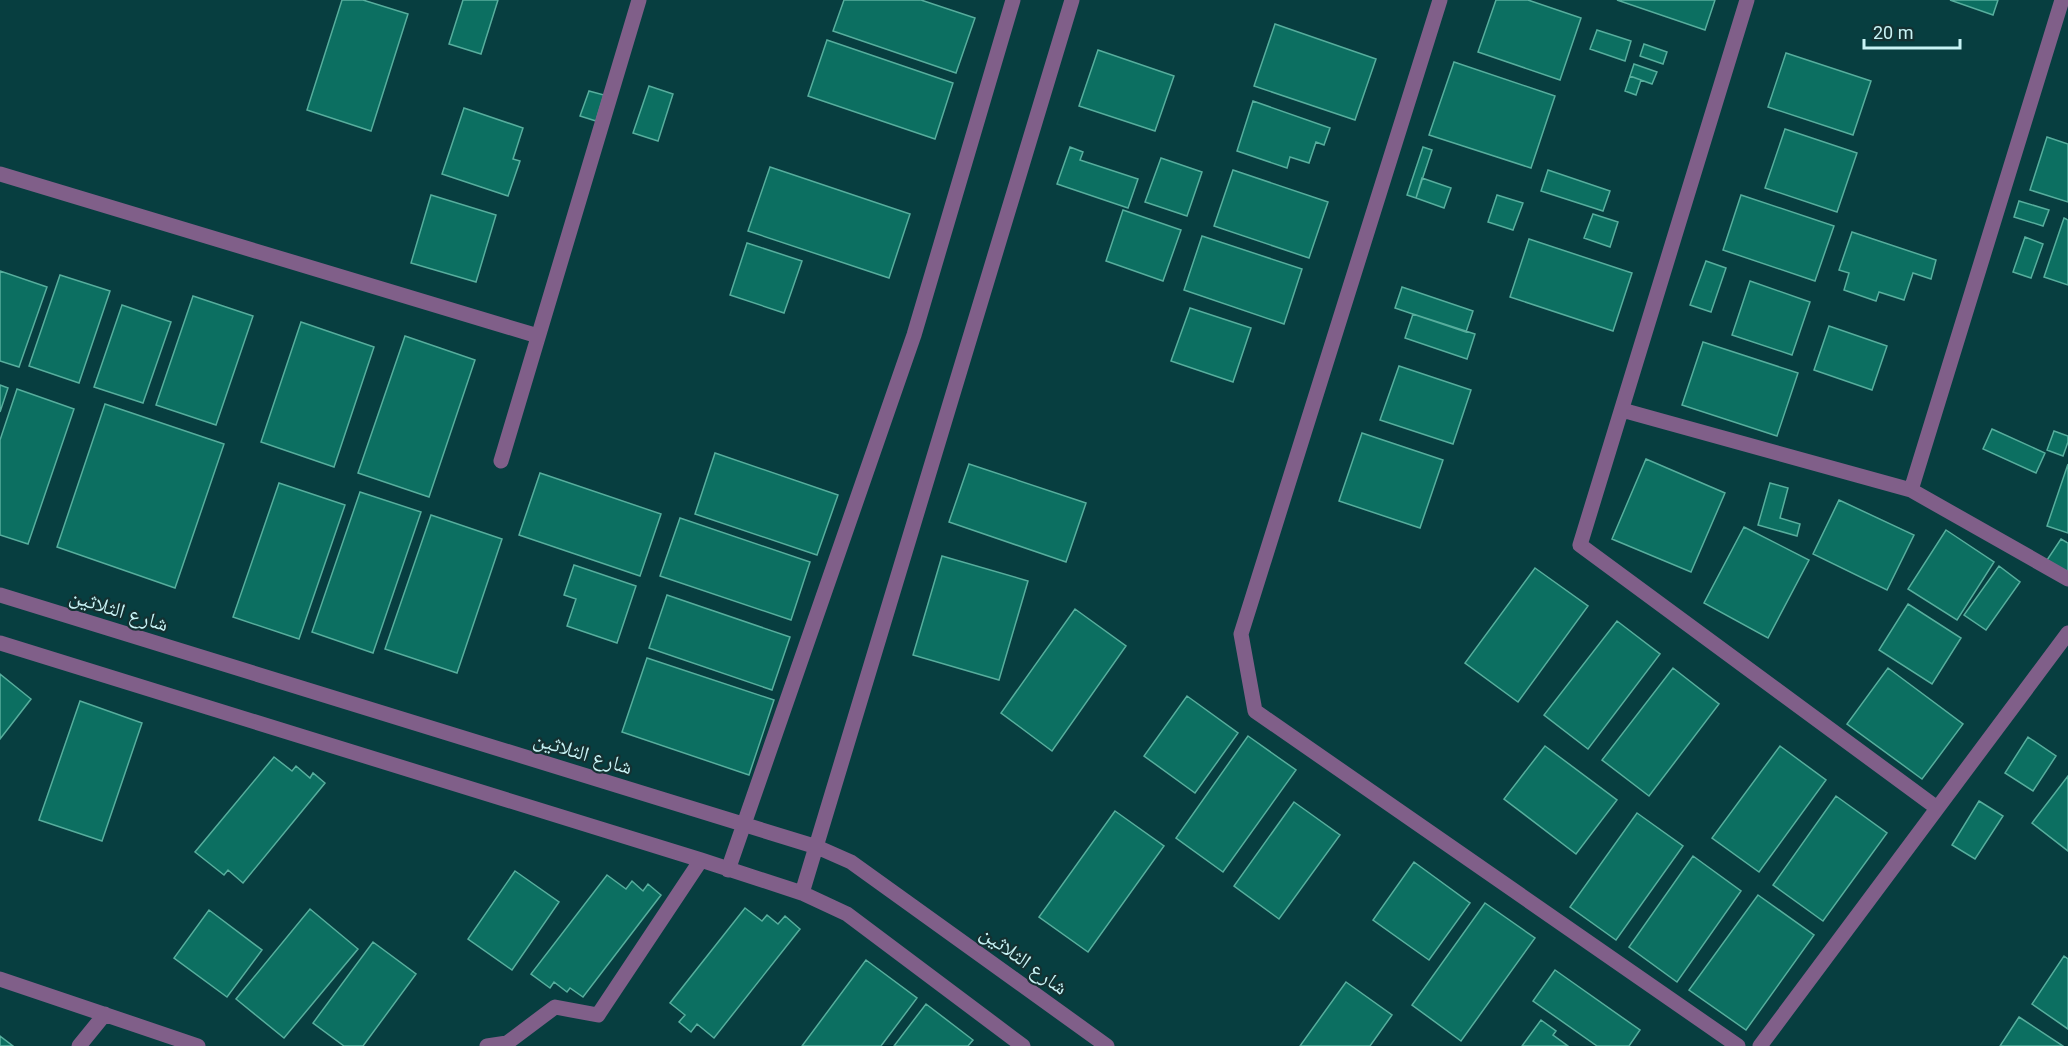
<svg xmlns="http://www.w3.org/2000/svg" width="2068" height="1046" viewBox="0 0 2068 1046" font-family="Roboto,'Noto Naskh Arabic',sans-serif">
	<rect width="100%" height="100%" fill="#073e40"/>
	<path fill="#0c6f61" stroke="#57ae9d" stroke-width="1.5" d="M342 0H363L408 14 371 131 307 110Z
		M463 0H498L481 54 449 44Z
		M844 0H921L975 18 956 73 833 31Z
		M1496 0H1528L1581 18 1560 80 1478 52Z
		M1617 0H1715L1705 30Z
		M1950 0H1998L1993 15Z
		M1275 24 1376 59 1355 120 1254 86Z
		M1597 30 1631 41 1625 61 1590 49Z
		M827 40 953 83 935 139 808 96Z
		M1644 44 1667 52 1663 64 1640 56Z
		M1098 50 1174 76 1155 131 1079 106Z
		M1786 53 1871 81 1853 135 1768 107Z
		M1454 62 1555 96 1531 168 1429 135Z
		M1634 64 1657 72 1652 84 1630 76Z
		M1630 76 1641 80 1636 95 1625 91Z
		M649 86 673 94 658 141 633 133Z
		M589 91 604 95 596 121 580 116Z
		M1253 101 1330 128 1324 145 1316 142 1309 163 1290 157 1287 168 1237 151Z
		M464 108 523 128 513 159 520 161 508 196 442 174Z
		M1785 129 1857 153 1837 212 1765 188Z
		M2047 137 2068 144V202L2030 190Z
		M1070 147 1083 152 1080 160 1138 179 1128 208 1057 184Z
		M1423 147 1432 150 1416 198 1407 195Z
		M1161 158 1202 172 1187 216 1145 202Z
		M770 167 910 214 889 278 748 231Z
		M1233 170 1328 202 1309 258 1214 226Z
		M1548 170 1610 191 1603 211 1541 191Z
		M1422 178 1451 188 1444 208 1416 198Z
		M431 195 496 215 476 282 411 263Z
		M1497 195 1523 203 1513 230 1488 222Z
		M1741 195 1834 226 1815 281 1723 250Z
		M2019 201 2049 210 2043 226 2014 217Z
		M1123 210 1181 230 1163 281 1106 261Z
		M1593 214 1618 222 1610 247 1584 238Z
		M2064 218 2068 220V285L2044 277Z
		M1852 232 1936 260 1931 279 1913 273 1904 300 1879 292 1876 301 1844 290 1849 273 1839 270Z
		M1202 236 1302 269 1284 324 1184 290Z
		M2025 237 2043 244 2031 278 2013 272Z
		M1529 239 1632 273 1613 331 1510 297Z
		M747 243 802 261 784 313 730 295Z
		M1706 261 1726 268 1711 312 1690 305Z
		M0 271 47 287 19 367 0 361Z
		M60 275 110 291 79 383 29 366Z
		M1750 281 1810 302 1792 355 1732 335Z
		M1402 287 1473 311 1466 332 1395 308Z
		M193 296 253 316 216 425 156 405Z
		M122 305 171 322 143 403 94 387Z
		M1190 308 1251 328 1233 382 1171 361Z
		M1413 314 1475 334 1467 359 1405 338Z
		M301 322 374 347 334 467 261 442Z
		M1829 326 1887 346 1872 390 1814 370Z
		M405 336 475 360 429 497 358 473Z
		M1703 342 1798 373 1777 436 1682 405Z
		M1399 366 1471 390 1453 444 1380 420Z
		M0 385 8 388 0 412Z
		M17 389 74 409 28 544 0 535V440Z
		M105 404 224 444 175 588 57 547Z
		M1992 429 2045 453 2036 473 1983 449Z
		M2054 431 2068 436V442L2063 456 2047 450Z
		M1362 433 1443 460 1420 528 1339 501Z
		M715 453 838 495 817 555 695 514Z
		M1646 459 1725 493 1691 572 1612 539Z
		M969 464 1086 503 1066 562 949 522Z
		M2068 464V533L2047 526Z
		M540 473 661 514 640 576 519 535Z
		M279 483 345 505 299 639 233 617Z
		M1770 483 1788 488 1780 518 1800 524 1797 536 1758 525Z
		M360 492 421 512 373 653 312 632Z
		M1839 500 1914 535 1887 590 1813 554Z
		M431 515 502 539 457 673 385 649Z
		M680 518 810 562 791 620 660 576Z
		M1744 527 1809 560 1768 638 1704 603Z
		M1946 530 1994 562 1957 620 1908 589Z
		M2061 539 2068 543V573L2047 560Z
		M942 556 1028 581 999 680 913 655Z
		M574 565 636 586 617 643 567 626 576 599 564 595Z
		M1999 566 2020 582 1986 630 1964 615Z
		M1535 568 1588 606 1518 702 1465 663Z
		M667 595 790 637 772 690 649 648Z
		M1908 604 1961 638 1932 684 1879 650Z
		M1075 609 1126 646 1052 751 1001 713Z
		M1617 621 1660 654 1588 749 1544 715Z
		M647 658 774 700 749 775 622 732Z
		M1673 668 1719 704 1649 796 1602 760Z
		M1888 668 1963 724 1922 779 1847 724Z
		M0 674 31 699 0 739Z
		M1187 696 1238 733 1195 793 1144 756Z
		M80 701 142 723 102 841 39 820Z
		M1248 736 1296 770 1223 872 1176 838Z
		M2028 737 2056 756 2033 791 2005 773Z
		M1545 746 1617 800 1576 854 1504 799Z
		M1780 746 1826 780 1759 872 1712 838Z
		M274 757 292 771 296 766 310 778 313 773 325 783 243 883 228 870 224 875 195 852Z
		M2068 776V851L2032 823Z
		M1836 796 1887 833 1823 921 1773 885Z
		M1979 801 2003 816 1975 859 1952 845Z
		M1294 802 1340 835 1279 919 1234 886Z
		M1115 811 1164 846 1088 952 1039 917Z
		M1637 813 1683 846 1616 940 1570 907Z
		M1693 856 1741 891 1677 982 1629 947Z
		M1414 862 1470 903 1429 960 1373 920Z
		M515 871 559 902 512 970 468 939Z
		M607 875 626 889 632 881 643 891 648 884 661 895 583 997 570 988 567 992 554 982 550 988 531 974Z
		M1758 895 1814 935 1746 1030 1689 990Z
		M1485 903 1535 938 1461 1041 1412 1005Z
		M745 908 762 921 767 915 778 924 785 916 800 929 714 1038 697 1024 691 1032 679 1022 685 1015 670 1003Z
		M310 909 358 949 284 1038 236 999Z
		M209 910 262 950 227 997 174 958Z
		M373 942 416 974 363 1046H344L313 1023Z
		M2064 956 2068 959V1029L2032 1004Z
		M866 960 917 998 881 1046H802Z
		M1555 970 1640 1030 1629 1046H1597L1533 1001Z
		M1346 982 1392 1015 1370 1046H1300Z
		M926 1004 973 1040 968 1046H894Z
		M2019 1017 2063 1046H2000Z
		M1541 1020 1556 1031 1553 1035 1568 1046H1522Z
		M0 1036 13 1046H0Z"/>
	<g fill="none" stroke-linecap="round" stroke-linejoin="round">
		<path stroke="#805f89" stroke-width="15" d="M1440 0 1241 634 1255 711 1738 1046
			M1747 0 1580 545 1937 808
			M0 174 538 336
			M1622 410 1911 490 2068 579
			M501 461 639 0
			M1911 490 2062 0
			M0 595 817 847 851 862 1107 1046
			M0 643 701 860 802 893 847 914 1023 1046
			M728 870 914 335 1013 0
			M802 893 1072 0
			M0 979 198 1046
			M79 1046 105 1014
			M487 1046 507 1043 555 1007 598 1015 701 860
			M1760 1046 2068 633"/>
	</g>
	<g text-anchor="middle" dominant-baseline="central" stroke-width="4.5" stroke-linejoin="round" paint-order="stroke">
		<g font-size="21" fill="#c8f3f5" stroke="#143132">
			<text transform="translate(119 610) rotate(17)">شارع الثلاثين</text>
			<text transform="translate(583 753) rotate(17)">شارع الثلاثين</text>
			<text transform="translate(1024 960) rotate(36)">شارع الثلاثين</text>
		</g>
	</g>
	<path d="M1864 39v9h96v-9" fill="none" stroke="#c8f3f5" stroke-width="3"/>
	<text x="1873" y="39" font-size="18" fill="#c8f3f5" stroke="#143132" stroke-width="4.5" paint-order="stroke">20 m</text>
</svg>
